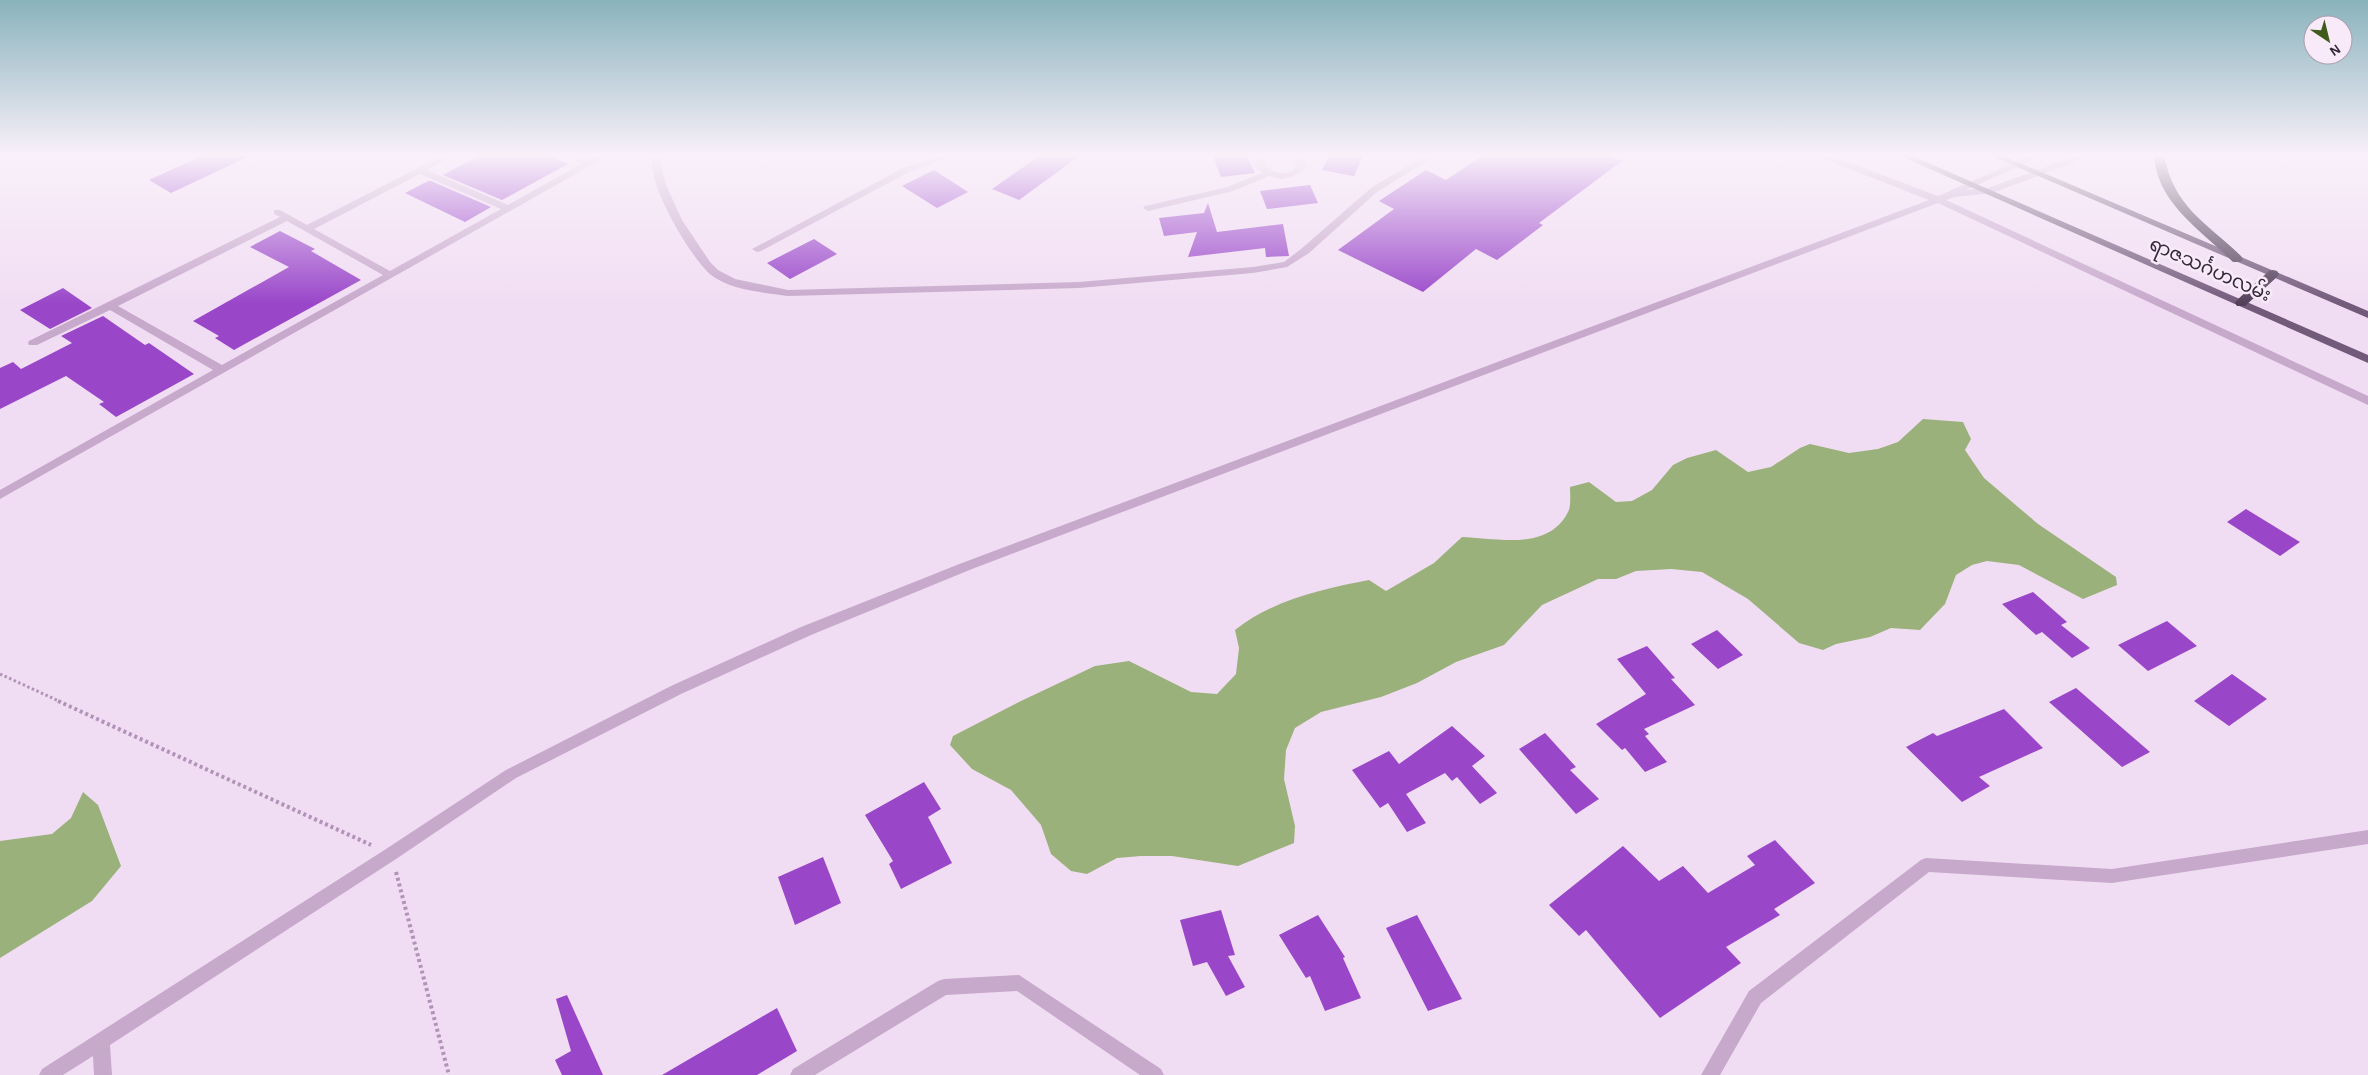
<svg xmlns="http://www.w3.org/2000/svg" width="2368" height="1075" viewBox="0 0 2368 1075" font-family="'Alegreya Sans','Noto Sans Myanmar',sans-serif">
	<rect width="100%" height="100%" fill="#f1ddf3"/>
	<path fill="#9ab17b" d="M1923 419 1963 422 1971 439 1965 450 1984 478 2038 524 2116 577 2117 585 2083 599 2019 565 1987 561 1972 565 1956 575 1945 604 1920 630 1891 628 1870 637 1836 644 1823 650 1799 643 1748 599 1702 572 1671 569 1636 571 1616 579H1598L1542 605 1504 645 1456 662 1417 683 1381 697 1321 712 1295 728 1286 750 1284 779 1295 826 1294 843 1238 866 1172 856H1141L1117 858 1087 874 1071 871 1051 854 1041 825 1011 790 972 769 950 745 953 736 1021 701 1095 666 1129 661 1191 692 1217 694 1236 674 1239 648 1235 630C1273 600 1322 589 1369 580L1386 591 1434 563 1462 537C1497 538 1550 552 1569 510 1571 504 1570 493 1570 487L1589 482 1616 502 1632 501 1652 490 1673 465 1687 458 1716 450 1748 472 1771 467 1800 448 1810 444 1849 453 1878 449 1898 442Z
		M83 792 98 805 121 866 92 901 0 958V841L52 834 71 818Z"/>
	<path fill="#9946c9" d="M206 154H254L171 193 149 180Z
		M482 154H545L568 164 502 200 443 175Z
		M1042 154H1082L1019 200 992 189Z
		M1212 154H1246L1255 173 1221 177Z
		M1330 154H1364L1354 176 1322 170Z
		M1485 154H1605L1622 161 1539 223 1543 225 1497 260 1476 249 1423 292 1338 250 1394 209 1379 201 1426 170 1446 180Z
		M934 170 968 192 937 208 902 186Z
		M428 181H431L491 207 465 222 405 193Z
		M1310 185 1318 203 1267 209 1260 191Z
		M1208 203 1217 232 1283 224 1289 256 1266 257 1265 248 1188 257 1197 232 1164 236 1159 218 1204 213Z
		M280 231 315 249 311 251 361 280 234 350 215 338 219 336 193 321 289 267 250 247Z
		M814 239 837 254 790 279 767 263Z
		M63 288 92 308 50 329 20 310Z
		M103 316 145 345 149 343 194 374 116 417 99 404 104 402 66 376 0 409V368L13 362 21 369 72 343 61 336Z
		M2246 509 2300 542 2280 556 2227 522Z
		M2033 592 2067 622 2061 625 2090 648 2072 658 2042 632 2036 635 2002 604Z
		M2167 621 2197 646 2148 671 2118 645Z
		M1717 630 1743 655 1718 669 1691 644Z
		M1647 646 1675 678 1671 679 1695 705 1644 729 1649 734 1645 736 1667 762 1645 772 1625 748 1622 750 1596 724 1646 694 1617 659Z
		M2232 674 2267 699 2229 726 2194 701Z
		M2076 688 2150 752 2122 767 2049 702Z
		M2004 709 2043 748 1979 777 1990 786 1962 802 1906 747 1933 733 1937 736Z
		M1452 726 1485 756 1472 766 1497 793 1480 804 1457 777 1452 781 1445 773 1406 794 1426 823 1407 832 1388 803 1380 808 1352 770 1389 751 1399 764Z
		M1545 733 1576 767 1570 770 1599 799 1576 814 1519 749Z
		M924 782 941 809 928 817 952 863 901 889 889 864 893 861 865 815Z
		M1775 840 1815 883 1774 909 1780 915 1726 947 1741 963 1660 1018 1586 930 1579 936 1549 905 1623 846 1659 881 1683 866 1708 893 1755 865 1747 856Z
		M823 857 841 903 795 925 778 877Z
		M1221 910 1235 955 1228 956 1245 987 1226 996 1207 962 1193 966 1180 920Z
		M1318 915 1345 957 1343 958 1361 998 1325 1011 1310 976 1306 978 1279 935Z
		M1417 915 1462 999 1428 1011 1386 928Z
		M567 995 603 1075H562L555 1060 571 1051 556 999Z
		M777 1008 797 1051 757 1075H662Z"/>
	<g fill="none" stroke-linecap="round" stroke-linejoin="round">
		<path stroke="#b193b8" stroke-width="3" stroke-dasharray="2.5 2.5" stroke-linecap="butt" d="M0 674 61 702"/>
		<path stroke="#b193b8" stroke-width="4" stroke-dasharray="3 3" stroke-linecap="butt" d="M58 701 371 845
			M396 872 449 1075"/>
		<path fill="#c7a9cc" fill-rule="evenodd" d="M445 154H456L427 170 508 205 581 164 563 154H574L588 160 600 154H611L0 499V490L213 370 110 310 37 345H29L28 343 29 341 280 217 274 214V210H280L307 225ZM420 174 501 209 390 271 314 229ZM287 221 383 275 222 365 118 306Z
			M654 154H663L660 161 666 185 682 220 710 262 718 270 735 279 788 290 1079 282 1253 267 1284 262 1301 249 1371 188 1427 154H1438L1377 192 1309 253 1287 267 1253 273 1079 288 788 296C763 292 732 291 711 275 692 260 641 175 654 154Z
			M948 154H962L909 172 761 251 757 252 752 249 903 168Z
			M1264 154H1276L1265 160V165C1274 174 1289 177 1297 165L1294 160 1286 154C1297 154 1301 155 1307 165L1302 172 1291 177 1282 179 1269 176 1233 191 1148 211 1143 208 1145 206 1227 187 1262 173 1255 166 1258 157Z
			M1815 154H1827L1938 196 2034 154H2046L1966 190 1988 188 2081 154H2093L2092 156 1992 193 1955 197 1946 200 2368 396V405L1938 203 972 569 811 635 681 694 516 778 396 859 110 1045 112 1075H94L93 1056 63 1075H39L42 1069 386 849 506 770 671 686 801 627 962 563 1929 200 1816 156Z
			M2368 830V844L2112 883 1929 872 1761 1003 1720 1075H1701L1749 991 1921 860 1926 858 2112 869Z
			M1019 975 1161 1069 1164 1075H1140L1017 991 946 995 815 1075H790L793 1069 938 981 944 979Z"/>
		<path fill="#725a7b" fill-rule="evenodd" d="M1896 154H1908L2368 355V363Z
			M1987 154H1999L2368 311V318Z"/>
		<path fill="#52405a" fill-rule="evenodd" d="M2154 154H2164C2173 207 2206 222 2241 256L2243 259 2241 262H2233C2201 230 2156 203 2154 154Z
			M2273 270 2277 271 2279 274 2277 277 2245 306H2237L2235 303 2237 300 2269 271Z"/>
	</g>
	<linearGradient id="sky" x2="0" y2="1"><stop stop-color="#89b3bc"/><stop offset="0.51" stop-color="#f9f0fa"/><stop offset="1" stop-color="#f9f0fa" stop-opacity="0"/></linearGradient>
	<rect width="2368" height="304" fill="url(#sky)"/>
	<g text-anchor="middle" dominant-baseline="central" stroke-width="5" stroke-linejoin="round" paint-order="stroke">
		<g font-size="19" fill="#342939" stroke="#f9eafa">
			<text transform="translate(2210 270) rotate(24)">ရာဇသင်္ဂဟလမ်း</text>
		</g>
	</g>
	<g transform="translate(2328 40) rotate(145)"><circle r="24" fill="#f9eafa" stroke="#aa9dad"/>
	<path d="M0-4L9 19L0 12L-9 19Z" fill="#3f5c1d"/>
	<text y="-8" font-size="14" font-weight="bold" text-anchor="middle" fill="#342939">N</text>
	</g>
</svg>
